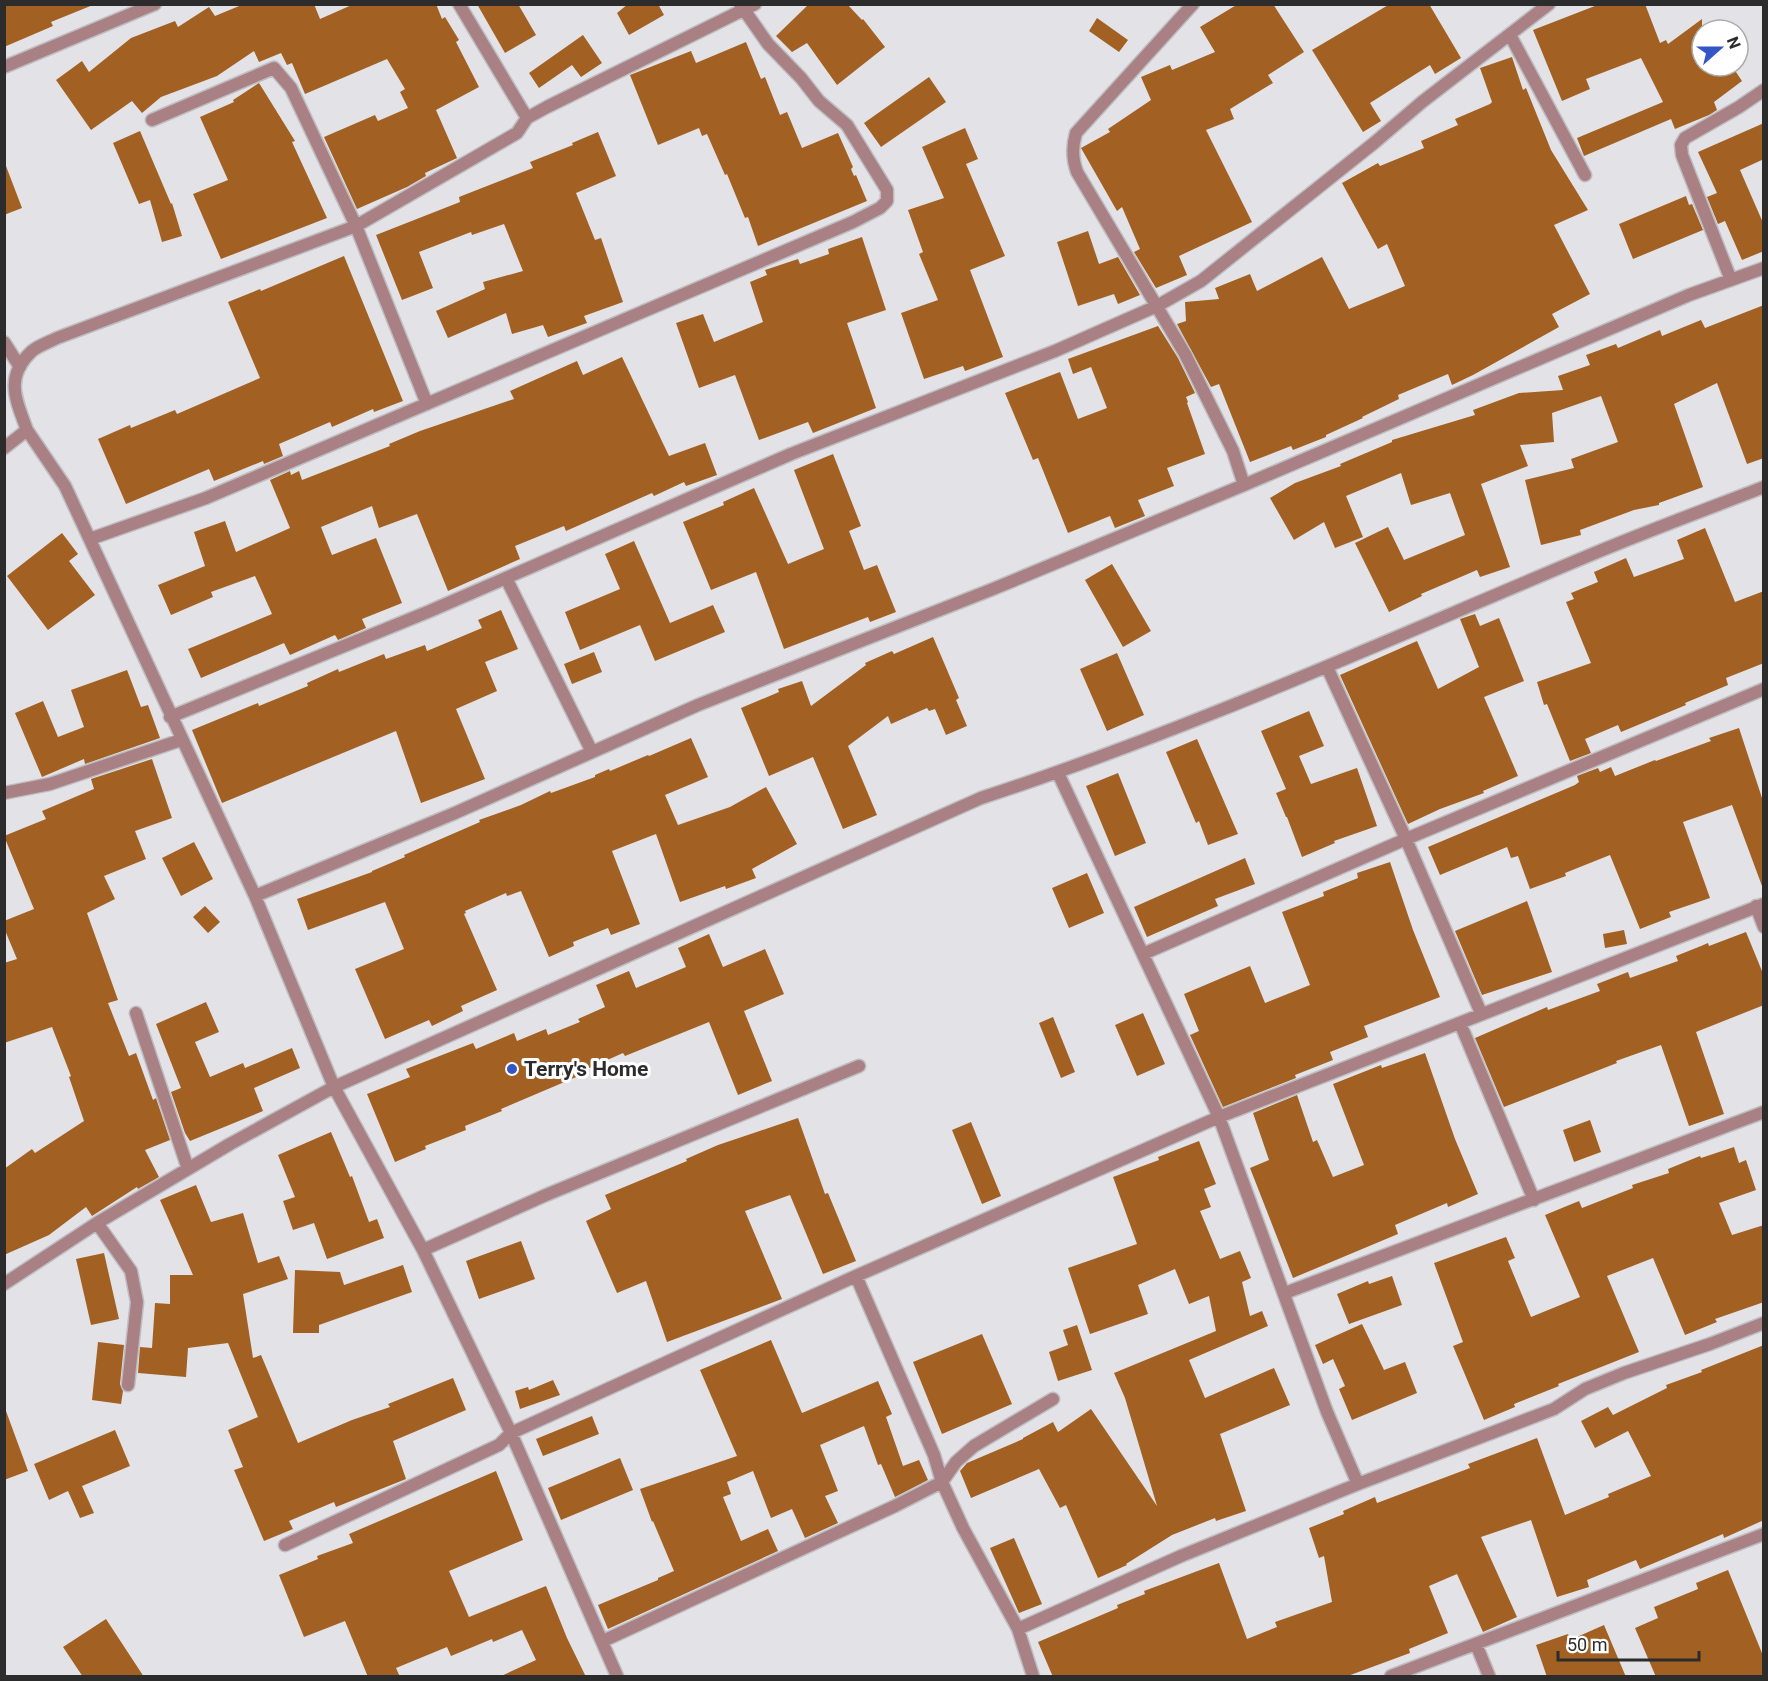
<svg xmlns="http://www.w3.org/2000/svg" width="1768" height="1681" viewBox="0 0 1768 1681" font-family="Roboto,sans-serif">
	<rect width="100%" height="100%" fill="#e3e3e7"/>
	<path fill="#a26022" d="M4 4H93V5L51 22 53 26 4 47Z
		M244 4H314L320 19 354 4H436L442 19 445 17 459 40 456 42 479 87 436 110 457 158 425 173 426 176 407 187 357 209 324 137 375 115 378 121 408 108 400 92 405 89 387 59 305 94 292 63 287 65 281 53 259 62 254 51 217 76 161 97 142 113 132 101 91 130 56 80 82 61 89 72 131 38 175 21 178 27 209 7 215 16Z
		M477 4H518L536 35 505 53Z
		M628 4H658L664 15 629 35 617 13Z
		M809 4H847L862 20 863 19 885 47 837 85 807 43 792 52 776 36Z
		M1238 4H1273L1304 52 1268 75 1273 83 1230 109 1234 119 1206 130 1252 222 1179 256 1187 275 1156 288 1134 252 1140 249 1122 207 1117 211 1081 148 1110 132 1108 129 1151 100 1141 77 1170 65 1172 70 1215 52 1200 27Z
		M1390 4H1429L1461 58 1435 74 1430 65 1370 103 1381 121 1363 132 1312 50Z
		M1600 4H1645L1660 43 1666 40 1668 44 1702 19V66H1732L1742 81 1714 102 1717 110 1709 115 1675 129 1671 119 1584 156 1577 138 1663 102 1641 58 1586 79 1590 89 1562 101 1533 30Z
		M1097 18 1128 40 1119 52 1089 31Z
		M583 35 602 63 581 77 572 65 539 88 529 73Z
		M746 42 761 79 765 77 780 115 787 112 802 148 838 133 853 167 851 169 854 176 856 175 867 201 758 246 748 217 745 218 727 174 725 175 707 134 702 136 699 128 658 145 630 75 691 51 696 63Z
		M1512 57 1523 90 1526 88 1551 150 1588 210 1554 225 1590 294 1552 314 1559 327 1473 375 1452 385 1448 374 1398 395 1399 399 1362 417 1363 418 1326 435V437L1293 450 1291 446 1250 462 1219 384 1211 387 1177 324 1186 321 1185 302 1219 299 1215 288 1250 274 1257 291 1322 257 1349 309 1405 286 1387 244 1378 249 1342 183 1378 163 1380 166 1424 148 1421 141 1458 125 1455 119 1490 104 1492 102 1480 68Z
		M929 77 946 102 881 147 864 123Z
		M259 83 295 141 292 142 327 218 221 259 193 194 228 180 200 117 234 102 233 100Z
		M1764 123V159L1740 170 1764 225V251L1742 260 1725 221 1718 224 1707 197 1717 193 1698 152Z
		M965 128 978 159 966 164 1005 256 970 270 1003 357 965 371 963 366 924 379 901 313 938 300 919 254 923 252 908 210 944 198 922 147Z
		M140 131 171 204 172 203 182 236 162 242 150 200 139 204 113 143Z
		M598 132 616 176 576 193 595 240 601 238 623 302 584 316 587 323 548 337 543 325 512 334 506 313 448 338 436 311 485 289 483 282 523 271 504 224 472 235 471 232 419 252 433 288 402 300 376 235 460 202 459 197 533 168 530 162 573 145 572 143Z
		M4 166H6L22 208 4 215Z
		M1686 196 1689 205 1692 204 1703 230 1633 259 1619 224Z
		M1088 231 1099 264 1118 257 1140 295 1118 304 1114 294 1078 306 1057 242Z
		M862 237 886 310 847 323 876 408 813 433 808 422 759 440 735 375 699 388 676 323 703 314 714 342 763 322 750 282 767 275 765 270 798 259 800 264 829 254 828 249Z
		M344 256 403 401 374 412 373 409 332 427 330 422 279 444 283 456 264 464 263 461 214 481 209 469 126 504 98 439 130 425 131 428 175 410 177 414 260 378 228 302 260 289 261 291Z
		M1764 305V458L1747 464 1717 383 1674 404 1703 487 1659 503V505L1634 510 1580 530 1581 535 1541 545 1525 480 1574 468 1571 459 1618 442 1601 396 1552 413 1554 442 1520 445 1528 466 1481 484 1510 567 1480 577 1477 570 1421 594 1422 596 1389 612 1355 543 1388 527 1404 560 1465 535 1450 493 1411 505 1401 473 1346 496 1363 537 1335 548 1324 522 1294 540 1270 498 1295 483 1341 466 1340 464 1392 442V440L1475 415 1473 410 1519 393 1563 390 1558 376 1590 365 1586 355 1616 344 1618 348 1660 330 1662 336 1701 320 1705 328Z
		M1158 326 1178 358 1195 393 1186 397 1188 402 1187 403 1205 454 1167 468 1174 486 1138 500 1145 516 1115 528 1110 516 1068 533 1038 458 1033 460 1005 393 1060 372 1078 419 1107 408 1091 367 1073 374 1068 359Z
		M622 357 669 456 705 443 717 475 686 486 684 482 654 496 652 493 566 531 564 526 515 546 520 559 448 591 417 514 379 528 372 506 321 527 332 555 376 538 402 603 362 619 366 628 338 640 335 635 290 655 284 643 201 678 188 649 272 614 255 576 211 592 213 597 171 615 158 585 205 566 194 532 225 521 236 552 290 528 270 480 290 471 291 475 299 471 302 480 390 446 389 444 420 431 514 399 510 391 577 361 583 375Z
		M833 454 861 526 849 531 864 570 877 565 896 612 870 622 868 617 784 649 756 572 711 590 683 522 724 505 723 502 754 488 788 564 824 549 794 470Z
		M1705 528 1735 602 1764 591V663L1726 678 1728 685 1685 703 1686 705 1621 732 1618 725 1585 739 1591 753 1570 761 1547 704 1544 705 1537 682 1591 663 1566 602 1574 599 1571 593 1598 582 1594 572 1626 558 1634 577 1684 559 1677 540Z
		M62 533 78 554 69 561 95 595 48 630 7 576Z
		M634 541 670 623 713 605 725 632 655 661 640 625 580 650 565 612 620 589 605 554Z
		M1112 564 1151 631 1123 647 1085 580Z
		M501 610 518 649 485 662 497 691 456 709 485 779 421 803 396 731 222 803 192 730 258 703 259 706 308 686 307 683 338 669 339 672 384 654 386 659 425 645 427 651 482 628 478 620Z
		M1475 614 1480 626 1499 618 1524 681 1484 697 1518 776 1483 791 1484 793 1440 809 1408 824 1340 675 1417 641 1438 689 1479 667 1460 619Z
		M933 637 959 698 956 700 967 726 946 735 935 709 929 711 927 708 891 724 888 716 848 746 877 815 843 829 813 757 769 776 741 708 779 692 778 689 802 681 811 706 866 665 865 663 892 651 894 654Z
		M594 652 602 672 572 684 564 664Z
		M1117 653 1144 715 1107 731 1080 669Z
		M127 670 141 707 148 705 160 738 85 764 84 759 42 777 15 713 43 701 58 737 84 727 71 690Z
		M1309 711 1324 746 1299 756 1311 784 1357 768 1377 826 1334 841 1335 843 1302 857 1287 817H1286L1276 793 1286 789 1261 731Z
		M1739 728 1764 804V886H1762L1732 805 1683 822 1710 898 1669 912 1671 917 1640 929 1610 855 1565 873 1566 876 1530 889 1518 856 1511 858 1507 847 1440 875 1428 847 1575 785 1579 782 1577 776 1598 768 1600 772 1611 767 1615 776 1655 760 1656 761 1711 741 1709 738Z
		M691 738 708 777 665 795 678 825 730 807 766 787 797 844 752 869 756 878 726 889 725 886 680 902 656 834 612 851 640 924 611 935 608 928 573 942 574 946 549 957 521 891 507 896 506 893 465 911 466 913 464 914 497 990 461 1006 463 1011 432 1026 429 1020 385 1039 355 969 404 949 385 902 308 930 297 899 372 872V871L405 857 404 855 480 822 479 820 521 805 550 791 551 793 595 777V775L609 769 610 771 648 755 649 756Z
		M1197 739 1238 834 1208 845 1199 821 1196 823 1166 752Z
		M152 759 172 818 135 831 146 859 104 876 115 899 87 913 118 1000 108 1003 129 1056 136 1053 153 1100 156 1098 170 1140 145 1150 159 1177 138 1189 137 1187 92 1216 86 1207 49 1235 4 1255V1169L32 1149 35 1153 84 1121 69 1077 71 1076 52 1027 4 1043V963L17 959 4 928V921L34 909 4 836 46 819 42 811 94 789 91 779Z
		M1118 773 1146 843 1115 856 1086 786Z
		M194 842 213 879 181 896 162 858Z
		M1245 858 1255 884 1215 899 1218 906 1147 937 1134 907Z
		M1390 862 1413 930 1440 997 1364 1026 1368 1037 1330 1052 1333 1060 1295 1075 1296 1078 1223 1107 1190 1035 1199 1031 1184 994 1250 966 1265 1003 1310 985 1282 912 1324 896 1323 892 1358 878 1357 873Z
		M1087 873 1104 913 1069 928 1052 888Z
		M1527 901 1552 972 1482 995 1455 931Z
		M205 906 220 922 208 933 193 917Z
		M1624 930 1627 944 1605 948 1603 934Z
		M1746 932 1764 976V1005L1696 1032 1724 1114 1689 1126 1661 1045 1616 1061 1617 1063 1504 1107 1475 1038 1547 1007 1548 1010 1600 991 1597 984 1628 972 1630 978 1678 961 1676 956 1701 946 1708 943 1709 946Z
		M709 934 723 967 765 949 784 994 744 1011 772 1081 738 1095 709 1022 625 1056 623 1053 587 1069 588 1072 501 1109 502 1111 465 1126 466 1130 425 1146 426 1149 395 1162 367 1094 410 1077 406 1069 473 1043 476 1049 514 1033 517 1041 546 1029 548 1035 580 1022 578 1019 605 1007 596 985 629 971 636 988 686 967 678 948Z
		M206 1002 219 1032 195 1042 210 1077 243 1063 245 1068 292 1048 300 1068 254 1088 263 1111 190 1141 185 1133 171 1092 181 1088 156 1024Z
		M1143 1013 1165 1064 1137 1076 1115 1025Z
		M1053 1017 1075 1072 1061 1078 1039 1023Z
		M1425 1053 1455 1139 1478 1194 1448 1207 1447 1203 1395 1225 1398 1234 1293 1278 1250 1168 1269 1160 1253 1113 1297 1095 1313 1142 1317 1140 1333 1177 1364 1165 1333 1084 1381 1065 1382 1068Z
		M798 1118 825 1194 828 1193 856 1261 823 1274 790 1195 745 1211 782 1299 667 1342 646 1281 617 1293 586 1221 611 1209 605 1195 687 1161 686 1159 718 1145Z
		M1590 1120 1601 1152 1574 1162 1563 1130Z
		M971 1122 1001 1196 982 1204 952 1130Z
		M331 1132 350 1177 352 1176 369 1222 377 1219 384 1238 327 1259 314 1223 293 1230 283 1201 295 1197 278 1155Z
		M1199 1141 1216 1184 1204 1189 1211 1207 1200 1211 1220 1259 1240 1251 1251 1278 1242 1282 1250 1316 1262 1311 1268 1326 1189 1360 1205 1398 1274 1368 1290 1405 1220 1434 1246 1511 1216 1521 1215 1518 1172 1535 1126 1564 1127 1565 1098 1578 1066 1505 1060 1508 1039 1469 971 1498 960 1471 967 1463 1023 1439V1438L1053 1422 1058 1432 1091 1409 1157 1506 1125 1398 1114 1373 1216 1331 1209 1296 1189 1304 1175 1269 1138 1285 1148 1314 1090 1334 1068 1268 1137 1244 1113 1177 1159 1160 1158 1157Z
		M1734 1147 1739 1163 1746 1160 1756 1190 1719 1203 1732 1235 1764 1225V1302L1715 1319 1717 1322 1685 1335 1653 1258 1607 1276 1639 1352 1558 1384 1559 1386 1514 1404 1515 1407 1484 1420 1453 1346 1463 1342 1434 1263 1506 1237 1515 1258 1508 1261 1531 1317 1580 1297 1545 1215 1579 1201 1582 1208 1633 1188 1632 1185 1669 1173 1668 1169 1700 1156 1701 1158Z
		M196 1185 211 1222 243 1213 258 1263 279 1256 288 1279 243 1294 253 1358 261 1355 298 1443 352 1420 390 1407 388 1404 453 1378 466 1410 393 1441 406 1479 336 1507 334 1502 289 1521 293 1529 264 1541 234 1470 243 1467 228 1430 258 1417 228 1343 188 1348 186 1377 138 1373 140 1347 152 1348 155 1303 170 1304V1275H193L160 1200Z
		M521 1241 535 1279 479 1299 466 1261Z
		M104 1253 119 1319 91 1325 76 1259Z
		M403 1265 412 1292 319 1325V1333H293L295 1270 340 1272 344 1285Z
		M1392 1276 1402 1305 1349 1324 1337 1294 1368 1281 1369 1284Z
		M1362 1324 1384 1370 1405 1362 1417 1393 1352 1420 1339 1389 1345 1386 1333 1359 1323 1364 1315 1345Z
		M1077 1325 1092 1370 1058 1381 1049 1352 1068 1345 1063 1330Z
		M982 1334 1012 1404 942 1434 913 1362Z
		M771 1340 802 1413 878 1381 892 1414 886 1417 903 1466 919 1460 928 1480 895 1497 881 1464 878 1465 864 1426 820 1445 838 1491 825 1496 838 1523 805 1538 792 1509 771 1518 753 1471 727 1482 731 1494 723 1497 741 1541 768 1529 778 1551 608 1629 598 1605 658 1580V1578L674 1571 653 1521 652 1522 640 1489 737 1456 700 1370Z
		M98 1342 124 1345 120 1384 123 1391 121 1404 92 1400Z
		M1764 1345V1520L1724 1538 1723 1534 1640 1569 1636 1560 1587 1580 1589 1587 1557 1597 1531 1520 1481 1537 1517 1617 1483 1632 1457 1574 1429 1586 1448 1633 1409 1649 1410 1653 1345 1677H1053L1038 1642 1118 1608 1117 1605 1145 1594 1144 1591 1219 1563 1247 1639 1277 1627 1275 1622 1332 1602 1324 1556 1319 1558 1309 1528 1344 1514 1343 1511 1375 1497 1377 1503 1470 1468 1468 1464 1537 1438 1565 1515 1609 1497 1608 1494 1651 1476 1628 1431 1595 1448 1581 1421 1608 1407 1613 1415 1667 1388 1666 1385 1702 1372 1701 1370Z
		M553 1380 560 1395 520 1409 515 1391 528 1387 529 1390Z
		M4 1411H6L28 1471 4 1480Z
		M592 1416 599 1434 543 1456 536 1439Z
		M115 1430 130 1466 82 1486 94 1513 80 1518 68 1491 49 1500 34 1464Z
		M620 1458 633 1490 561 1520 548 1488Z
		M496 1471 523 1540 449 1571 469 1617 546 1586 567 1638 586 1677H499L536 1660 522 1630 493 1642 492 1639 451 1656 447 1647 396 1668 400 1677H368L345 1621 304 1637 279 1575 318 1559 317 1556 353 1543 349 1534Z
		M1014 1538 1042 1604 1019 1613 990 1548Z
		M1728 1570 1764 1658V1677H1656L1635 1628 1658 1618 1654 1607 1698 1589 1696 1583Z
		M106 1619 144 1677H83L63 1647Z
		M1604 1625 1626 1677H1547L1536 1645 1568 1634 1570 1640Z"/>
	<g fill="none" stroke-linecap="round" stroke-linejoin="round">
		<defs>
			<path id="street" d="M459 4 527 118
				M1193 4 1076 133C1072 147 1072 158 1077 172L1185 354 1233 451 1244 485
				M1510 35 1585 175
				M4 67 155 4
				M152 120 274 68 291 88 356 226 427 404
				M1731 280 1682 155 1681 145 1685 138 1739 107 1764 90
				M4 342 20 367
				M27 430 65 486 255 896 334 1087 423 1250 511 1433 617 1676
				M4 448 27 430C16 400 4 377 32 351 38 346 49 342 57 338L356 226 517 133 527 118 547 107 755 4
				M90 539 206 498 853 222 880 208 887 201V190L847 125 819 101 801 78 768 44 740 4
				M506 578 592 752
				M1327 667 1406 839 1481 1013
				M170 717 430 611 791 454 1055 351 1157 306 1201 281 1374 143 1422 102 1549 4
				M1058 773 1219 1117 1327 1412 1358 1484
				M4 793 50 784 181 740
				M255 896 455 813 698 705 993 589 1244 485 1689 295 1764 268
				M1756 906 1764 927
				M1143 954 1406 839 1764 689
				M136 1013 188 1169
				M1460 1023 1534 1200
				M97 1223 131 1271 137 1302 128 1385
				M423 1250 546 1195 859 1066
				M856 1276 934 1455 942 1482
				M4 1284 97 1223 230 1144 334 1087 981 798C1190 730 1391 638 1595 553 1650 530 1707 509 1764 487
				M1285 1293 1764 1112
				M942 1482 956 1462 974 1446 1053 1399
				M285 1545 499 1445 511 1433 856 1276 1219 1117 1764 904
				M1018 1629 1181 1556 1358 1484 1554 1409 1585 1389 1624 1373 1710 1344 1764 1323
				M603 1641 895 1506 942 1482 963 1528 1018 1629 1033 1676
				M1476 1644 1489 1676
				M1391 1676 1764 1534"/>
		</defs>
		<use href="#street" stroke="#bebec2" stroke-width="15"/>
		<use href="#street" stroke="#a98083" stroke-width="12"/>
	</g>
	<circle fill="#3455c6" stroke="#fff" stroke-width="2" cx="512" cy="1069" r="6"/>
	<g text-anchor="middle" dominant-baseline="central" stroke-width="6" stroke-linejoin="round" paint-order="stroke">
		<g font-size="21" font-weight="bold" fill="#2c2c2d" stroke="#fff" text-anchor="start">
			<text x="524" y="1069">Terry's Home</text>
		</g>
	</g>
	<rect width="1768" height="1681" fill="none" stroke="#2c2c2d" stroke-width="12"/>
	<g transform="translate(1720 48) rotate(69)"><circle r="28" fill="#ffffff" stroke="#ababab" stroke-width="1.5"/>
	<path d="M0-4.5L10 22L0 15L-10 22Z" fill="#3455c6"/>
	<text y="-9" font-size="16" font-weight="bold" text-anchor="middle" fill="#2c2c2d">N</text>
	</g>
	<path d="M1558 1651v9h141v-9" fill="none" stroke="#2c2c2d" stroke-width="3"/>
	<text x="1567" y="1651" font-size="18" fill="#2c2c2d" stroke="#ffffff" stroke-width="4.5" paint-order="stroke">50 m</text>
</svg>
